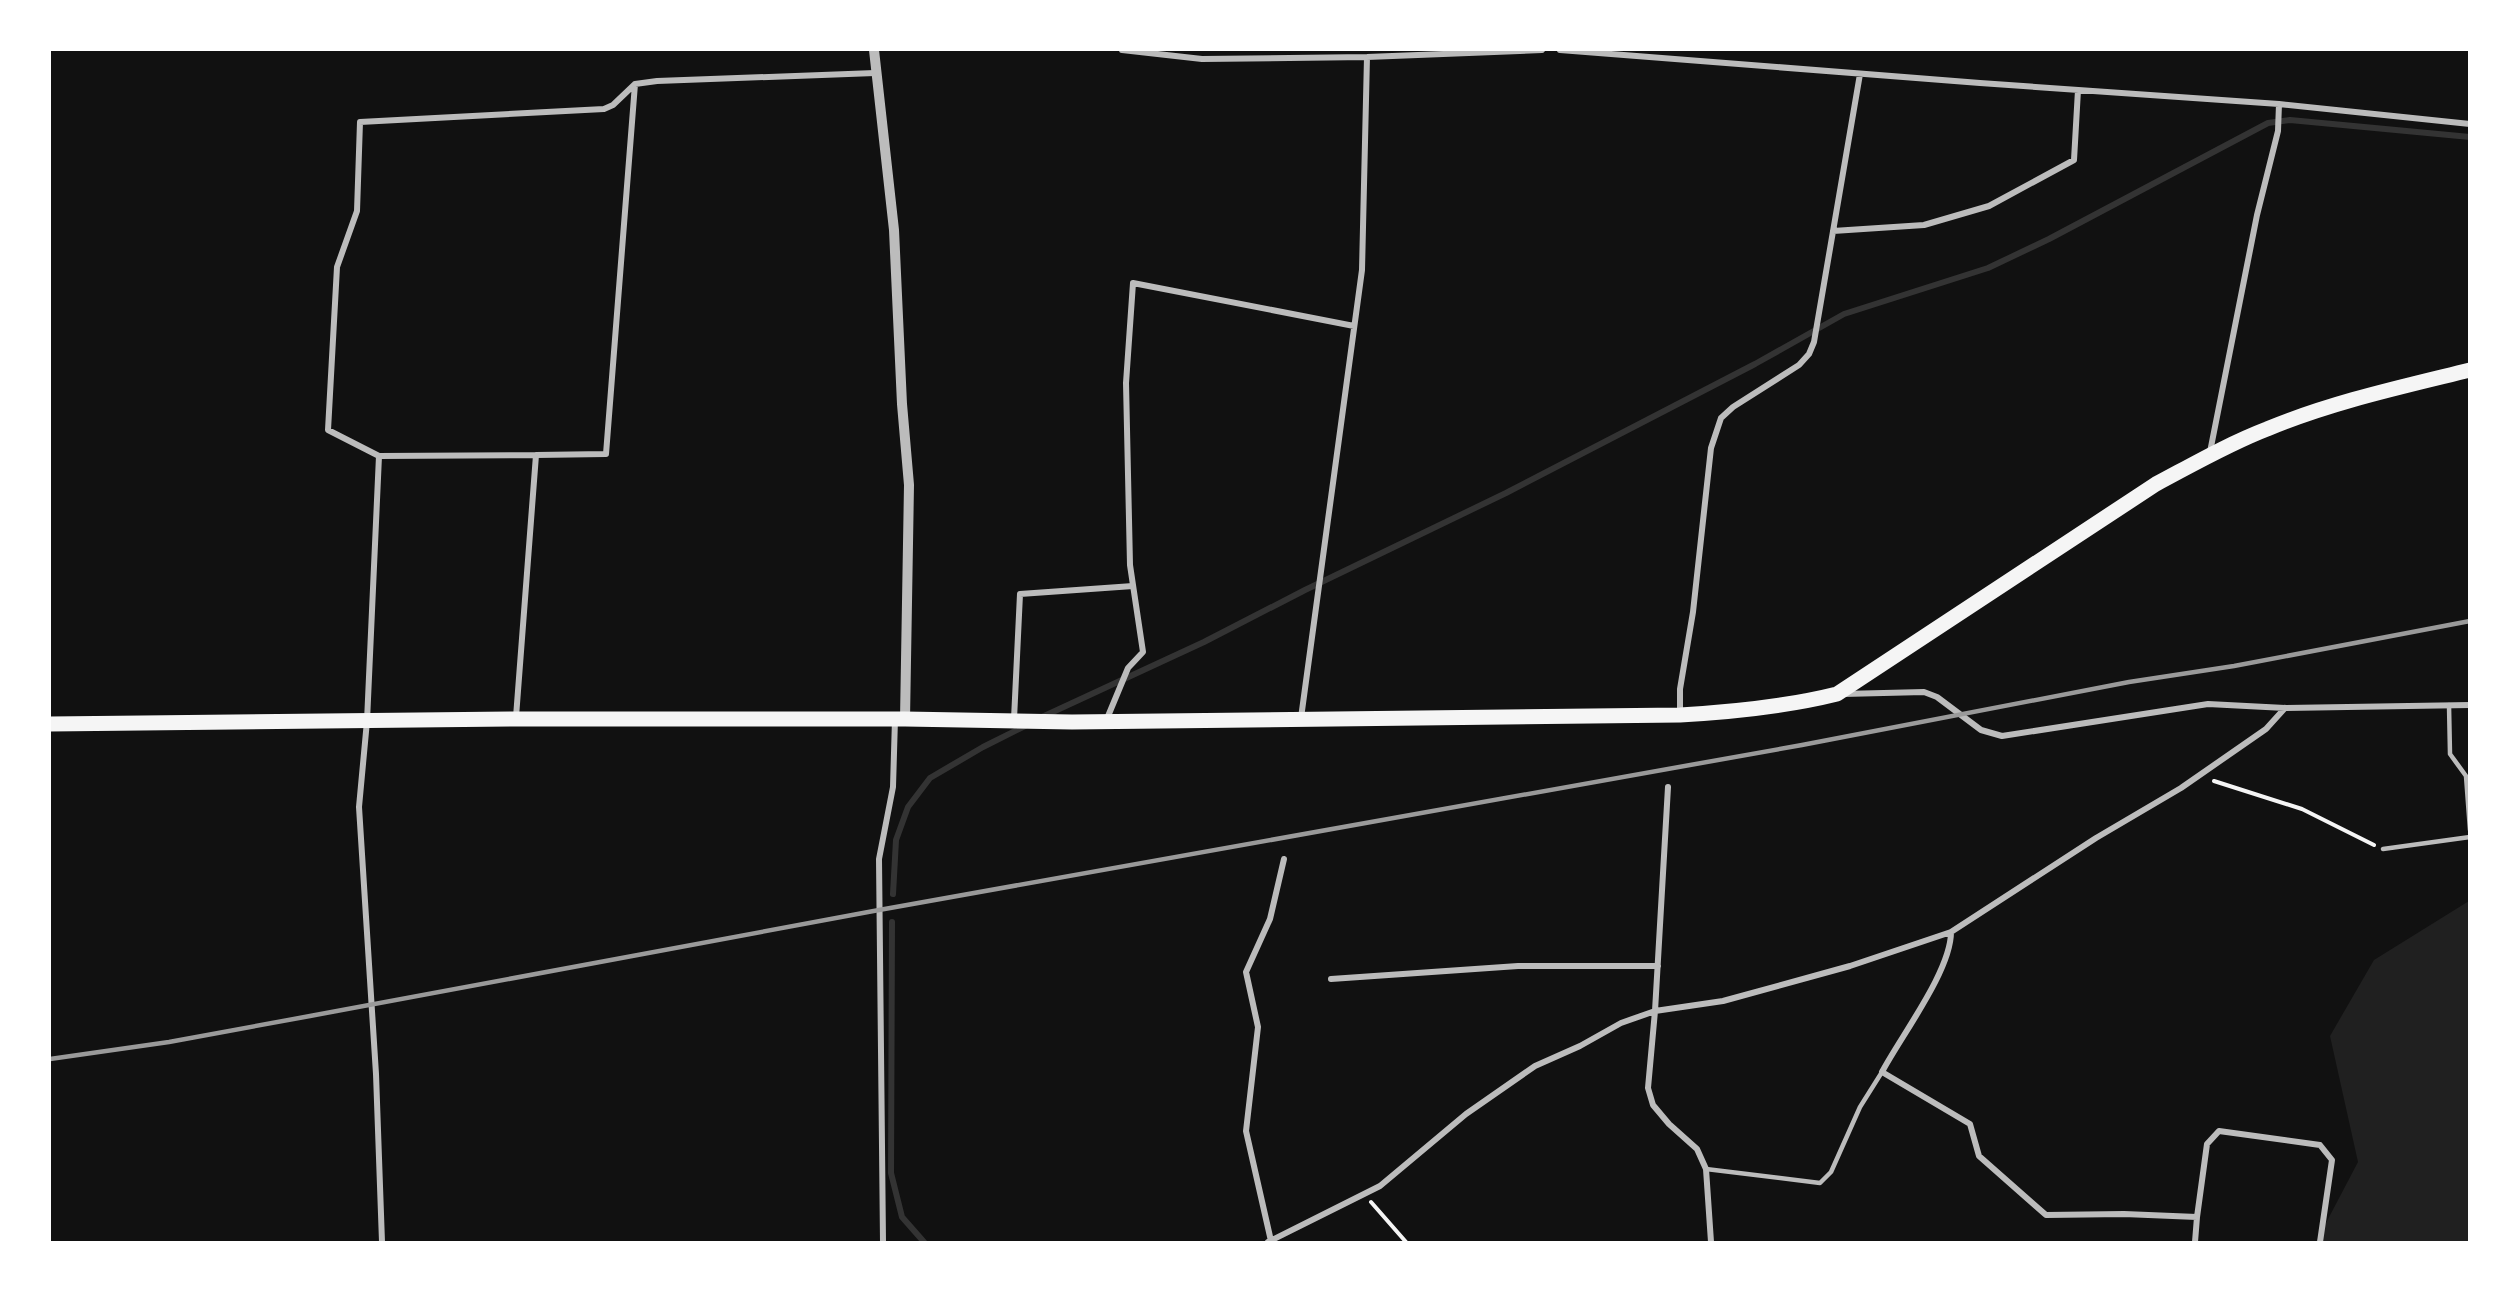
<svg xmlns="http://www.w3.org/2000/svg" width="2519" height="1292" viewBox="0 0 2519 1292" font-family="Montserrat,sans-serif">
	<rect width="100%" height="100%" fill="#111"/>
	<path fill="#202020" d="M2469 901V1242H2316L2358 1162 2330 1036 2374 960Z"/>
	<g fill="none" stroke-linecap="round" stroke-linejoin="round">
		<path stroke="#333" stroke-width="6" d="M1042 717 1204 642 1305 590 1506 493 1755 364 1844 314 1988 268 2049 239 2268 123 2290 120 2470 137
			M893 894 896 840 908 807 930 778 983 747 1025 726
			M892 922 891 1173 902 1217 924 1242"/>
		<path stroke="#f5f5f5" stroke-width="4" d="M2214 781 2302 809 2374 845
			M1371 1202 1406 1242"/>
		<path stroke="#bcbcbc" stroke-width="4.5" d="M2449 705 2450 754 2466 776 2470 830
			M2383 849 2470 837
			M1706 1169 1820 1183 1831 1172 1860 1107 1882 1072"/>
		<path stroke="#bcbcbc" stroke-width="6" d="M1122 50 1202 59 1367 57 1542 50
			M1560 50 1980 83 2279 104 2470 124
			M1833 231 1924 225 1989 206 2074 160 2078 90
			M2210 452 2257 215 2278 131 2279 104
			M536 455 379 456 328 430 337 267 357 211 360 122 604 109 613 105 635 84 657 81 875 73
			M379 456 367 721 359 807 376 1074 382 1242
			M1843 694 1924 692 1937 697 1981 730 2002 736 2208 704 2285 708 2470 705
			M1680 715V689L1693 612 1711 448 1721 418 1733 407 1799 365 1809 354 1814 342 1860 74
			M516 717 536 455 606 454 635 84
			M1301 718 1362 270 1367 57
			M1014 719 1020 594 1133 586
			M1106 721 1128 668 1143 652 1130 565 1126 383 1133 283 1354 326
			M1668 787 1655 1011 1648 1088 1653 1105 1669 1124 1697 1149 1706 1169 1711 1242
			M1951 932C1951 971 1901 1036 1882 1072L1970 1124 1979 1156 2046 1215 2124 1214 2197 1217 2195 1242
			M1331 979 1518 966H1658
			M2197 1217 2207 1144 2219 1131 2320 1145 2332 1160 2320 1242
			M1271 1241 1246 1131 1258 1027 1246 972 1270 919 1284 859
			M883 1242 879 859 893 787 895 719
			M1268 1242 1380 1186 1466 1114 1535 1066 1580 1046 1621 1023 1655 1011 1723 1001 1850 966 1951 932 2096 838 2181 788 2266 729 2285 708"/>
		<path stroke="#bcbcbc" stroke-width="10" d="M874 50 894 230 902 404 909 485 905 719"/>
		<path stroke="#f5f5f5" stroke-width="15" d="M50 724 516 719H905L1072 722 1680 715C1733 712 1785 707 1837 694L2156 484C2192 465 2228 444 2267 429 2332 402 2401 387 2470 370"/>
		<path stroke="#9a9a9a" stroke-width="4.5" d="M50 1059 169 1042 310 1016 879 910 1802 745 2129 682 2234 666 2470 621"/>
	</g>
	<rect width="2519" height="1292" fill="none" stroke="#ffffff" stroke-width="102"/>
</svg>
